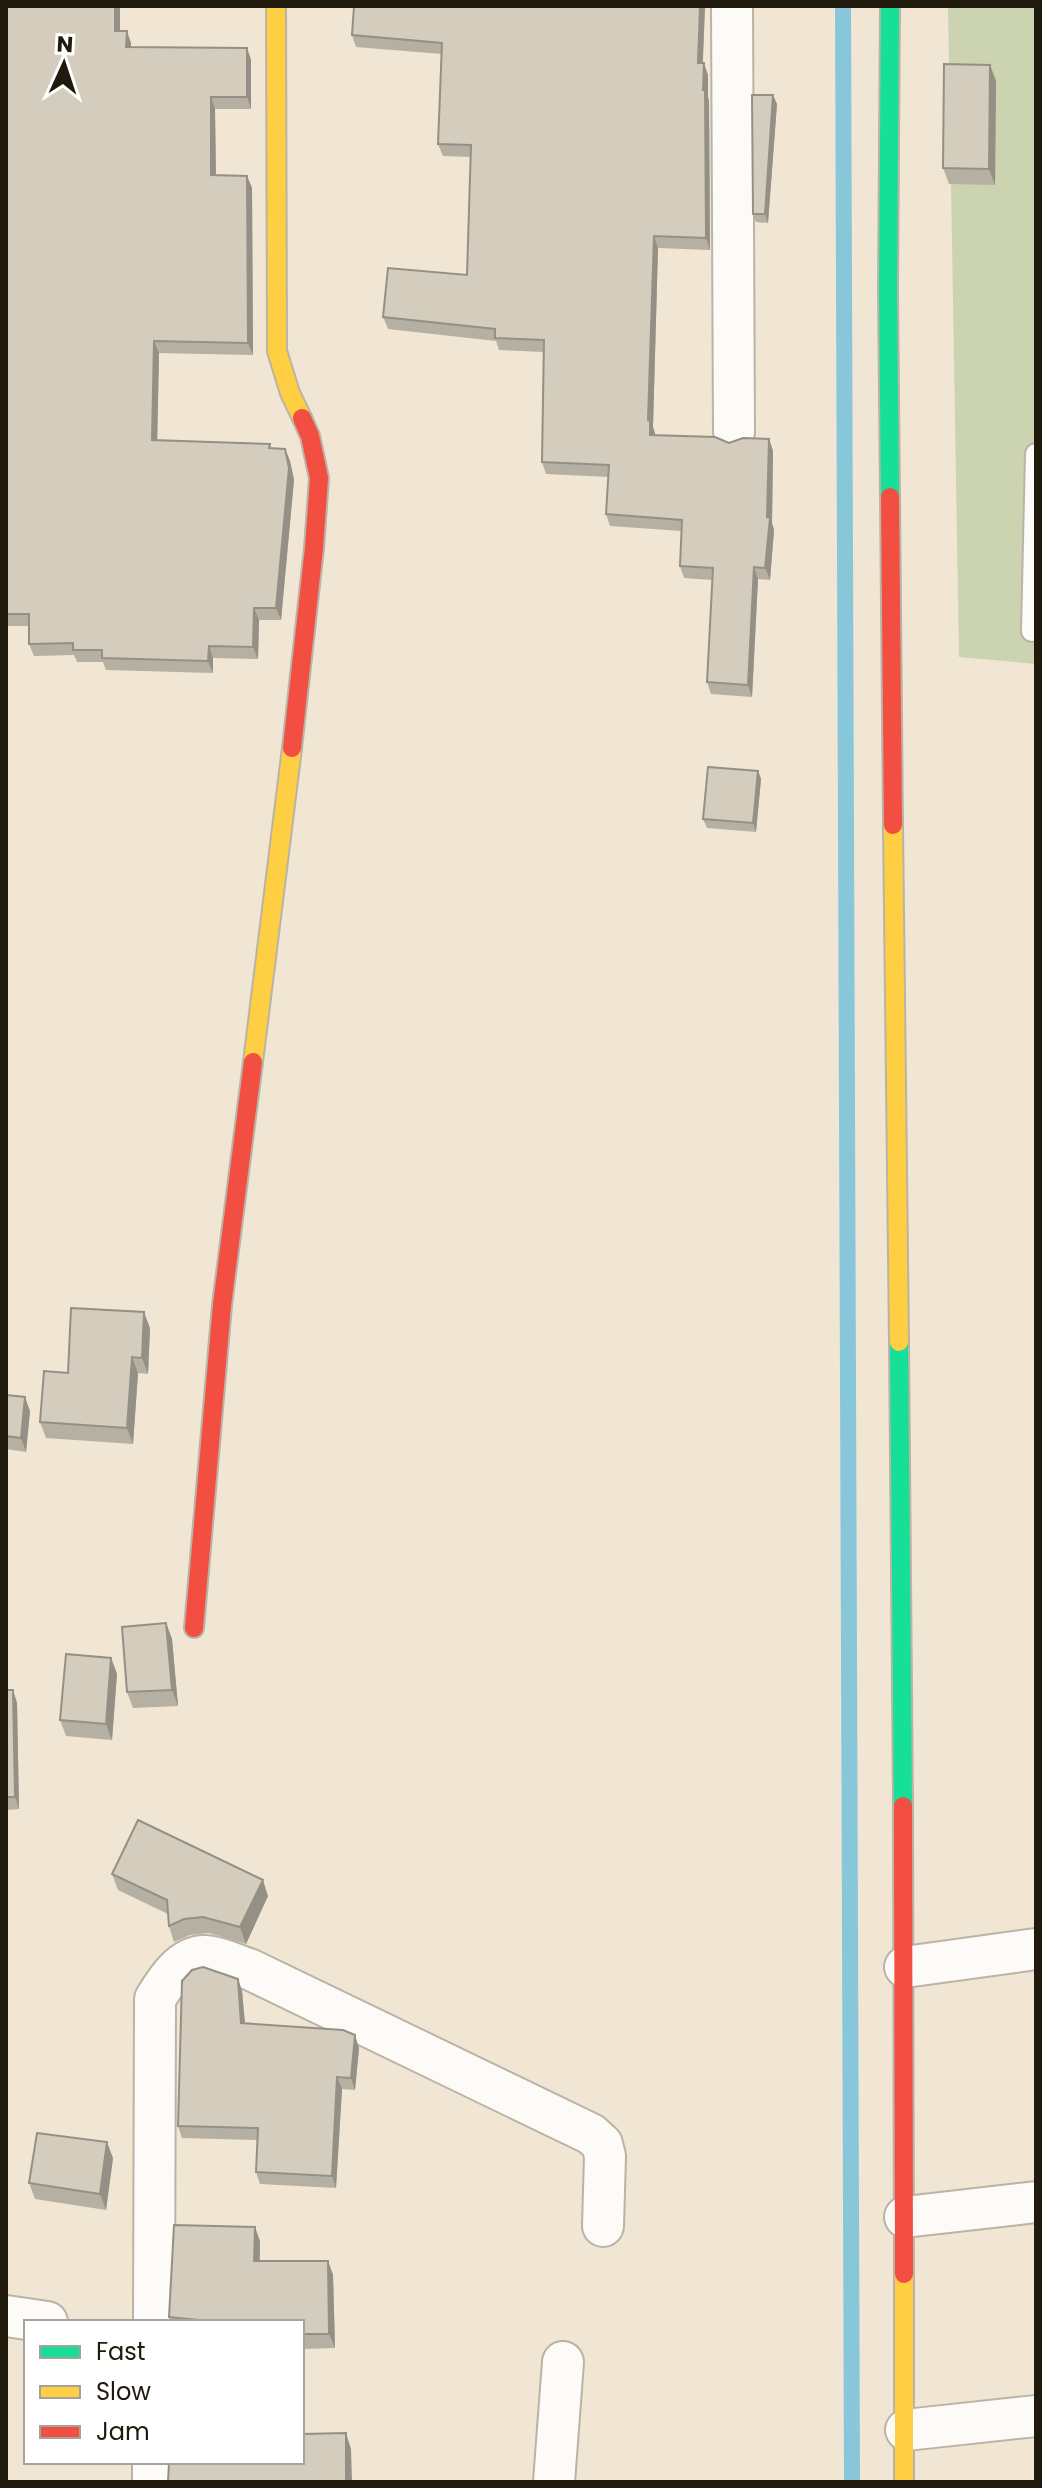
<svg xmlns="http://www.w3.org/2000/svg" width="1042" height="2488" viewBox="0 0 1042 2488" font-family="Poppins,sans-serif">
	<rect width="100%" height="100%" fill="#f0e6d3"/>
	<path fill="#ccd3b1" d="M948 6H1036V664L959 657Z"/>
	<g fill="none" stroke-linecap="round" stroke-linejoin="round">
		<path stroke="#88c7d9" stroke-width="16" d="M843 6 852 2482"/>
		<defs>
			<path id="lane" d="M1032 631 1036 454"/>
			<path id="street" d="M732 6 734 432
				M905 1967 1036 1949
				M905 2217 1036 2202
				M6 2316 47 2322
				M154 2322 155 1999C166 1981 182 1955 206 1956 220 1957 236 1965 249 1969L591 2134 602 2144 605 2156 603 2226
				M906 2430 1036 2416
				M153 2482V2462
				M554 2482 563 2362"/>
			<path id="fast" d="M890 6 888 290 890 497
				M899 1342 903 1806"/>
			<path id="slow" d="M276 6 277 351 290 393 302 418
				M893 825 899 1342
				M253 1062 292 748
				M904 2482V2274"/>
			<path id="jam" d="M890 497 893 825
				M292 748 314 548 319 478 310 436 302 418
				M194 1628 222 1305 253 1062
				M903 1806 904 2274"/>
		</defs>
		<use href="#lane" stroke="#bbb3a5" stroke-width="24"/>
		<use href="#street" stroke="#bbb3a5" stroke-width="44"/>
		<use href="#fast" stroke="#bbb3a5" stroke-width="22"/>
		<use href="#slow" stroke="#bbb3a5" stroke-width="22"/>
		<use href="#jam" stroke="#bbb3a5" stroke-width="22"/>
		<use href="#lane" stroke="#fdfbf8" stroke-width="20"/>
		<use href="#street" stroke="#fdfbf8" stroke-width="40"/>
		<use href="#fast" stroke="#16e098" stroke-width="18"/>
		<use href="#slow" stroke="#ffcf43" stroke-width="18"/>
		<use href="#jam" stroke="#f24e42" stroke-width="18"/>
	</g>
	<path fill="#b6b0a3" d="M6 6 120 31 131 43V47L247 48 251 60V109H215L216 175 247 176 252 188 253 355 159 353 157 440 270 444 271 448 285 449 290 461 294 480 281 620H259L258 659 213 658V673L106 670 103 662H77L74 655 34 656 29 644V626H6Z
		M354 6H705L703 63 708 75V96L709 102 710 250 658 248 653 427 655 435 729 443 769 439 773 451 772 523 774 530 770 580 758 579 752 697 711 694 707 682 712 580 684 578 680 566 682 531 610 526 606 514 608 477 546 474 542 462 543 352 499 350 496 341 388 329 383 317 467 275 471 157 443 156 438 144 442 54 356 47 352 35Z
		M990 65 996 81 995 185 949 184 943 168Z
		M777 104 768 223 756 222 753 214Z
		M758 771 761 779 756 832 707 828 703 819Z
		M150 1328 148 1374 138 1373 133 1444 46 1438 40 1422 68 1373Z
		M6 1395 30 1411 26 1452 6 1449Z
		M166 1623 172 1639 178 1706 133 1708 127 1692Z
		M111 1658 117 1674 112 1740 66 1736 60 1720Z
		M6 1690H13L17 1703 19 1809 6 1810Z
		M112 1874 268 1896 246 1944 209 1933 190 1935 174 1942 169 1926 168 1914 118 1890Z
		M238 1979 242 1991 245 2023 359 2048 355 2090 342 2089 336 2188 260 2184 256 2172 257 2140 182 2138 178 2126Z
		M113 2158 106 2210 35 2199 29 2183Z
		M260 2241V2261H328L333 2275 335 2348 302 2349V2322H171L169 2317Z"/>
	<path fill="#949085" d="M115 6H120V43L115 31Z
		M700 6H705L702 75 698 63Z
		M127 31 131 43V59L126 47Z
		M247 48 251 60V109L247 97Z
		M704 63 708 75V96L709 102 710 250 706 238 703 90Z
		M990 65 996 81 995 185 989 169Z
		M773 95 777 104 768 223 765 214Z
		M211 97 215 109 216 187 211 175Z
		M247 176 252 188 253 355 248 343Z
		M654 236 658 248 653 427 655 433 654 447 650 435 648 420Z
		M154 341 159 353 157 452 152 440Z
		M769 439 773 451 772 523 774 530 770 580 765 568Z
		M285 449 290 461 294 480 281 620 276 608Z
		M754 567 758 579 752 697 748 685Z
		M254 608 259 620 258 659 253 647Z
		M209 646 213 658V673L208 661Z
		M758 771 761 779 756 832 753 823Z
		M144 1312 150 1328 148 1374 142 1358Z
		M132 1357 138 1373 133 1444 127 1428Z
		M25 1397 30 1411 26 1452 21 1438Z
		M166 1623 172 1639 178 1706 172 1690Z
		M111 1658 117 1674 112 1740 106 1724Z
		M13 1690 17 1703 19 1809 15 1797Z
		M263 1880 268 1896 246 1944 240 1927Z
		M238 1979 242 1991 246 2035 241 2023Z
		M355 2035 359 2048 355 2090 351 2078Z
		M337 2077 342 2089 336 2188 332 2176Z
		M107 2142 113 2158 106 2210 100 2194Z
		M255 2227 260 2241 259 2275 254 2261Z
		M328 2261 333 2275 335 2348 329 2334Z
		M346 2433 351 2449 352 2482H346Z"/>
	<path fill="#d4cdbe" stroke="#949085" stroke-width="2" d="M6 6H115V31H127L126 47 247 48V97H211V175L247 176 248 343 154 341 152 440 270 444 269 448 285 449 289 468 276 608H254L253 647 209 646 208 661 102 658V650H73V643L29 644V614H6Z
		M354 6H700L698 63H704L703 90H705L706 238 654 236 648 420 650 421V435L715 437 729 443 743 438 769 439 767 517 770 518 765 568 754 567 748 685 707 682 713 568 680 566 682 520 606 514 609 465 542 462 544 340 495 338V329L383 317 388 268 467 275 471 145 438 144 442 43 352 35Z
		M944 64 990 65 989 169 943 168Z
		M752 95H773L765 214H753Z
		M708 767 758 771 753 823 703 819Z
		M71 1308 144 1312 142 1358 132 1357 127 1428 40 1422 44 1371 68 1373Z
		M6 1395 25 1397 21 1438 6 1436Z
		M166 1623 172 1690 127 1692 122 1627Z
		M66 1654 111 1658 106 1724 60 1720Z
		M6 1690H13L15 1797H6Z
		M138 1820 263 1880 240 1927 203 1917 184 1919 169 1926 167 1900 112 1874Z
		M203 1967 238 1979 241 2023 343 2030 355 2035 351 2078 337 2077 332 2176 256 2172 258 2128 178 2126 182 1981 192 1970Z
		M37 2133 107 2142 100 2194 29 2183Z
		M174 2225 255 2227 254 2261H328L329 2334H302V2322H199L200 2320 169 2317Z
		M346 2433V2482H168L169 2462H302V2434Z"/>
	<rect width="1042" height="2488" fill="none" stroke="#201a0d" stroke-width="16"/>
	<rect x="24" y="2320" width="280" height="144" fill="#ffffff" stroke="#a6a39e" stroke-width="2"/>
	<rect x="40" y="2346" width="40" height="12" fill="#16e098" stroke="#a6a39e" stroke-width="2"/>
	<text x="96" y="2360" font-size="24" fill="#201a0d">Fast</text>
	<rect x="40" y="2386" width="40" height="12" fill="#ffcf43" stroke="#a6a39e" stroke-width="2"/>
	<text x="96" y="2400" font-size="24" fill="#201a0d">Slow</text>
	<rect x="40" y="2426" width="40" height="12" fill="#f24e42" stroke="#a6a39e" stroke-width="2"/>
	<text x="96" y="2440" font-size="24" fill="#201a0d">Jam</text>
	<g transform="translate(64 64) rotate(3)" stroke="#ffffff" stroke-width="6" paint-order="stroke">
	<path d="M0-6L14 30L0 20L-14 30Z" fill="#201a0d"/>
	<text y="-12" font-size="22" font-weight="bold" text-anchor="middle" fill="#201a0d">N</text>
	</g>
</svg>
